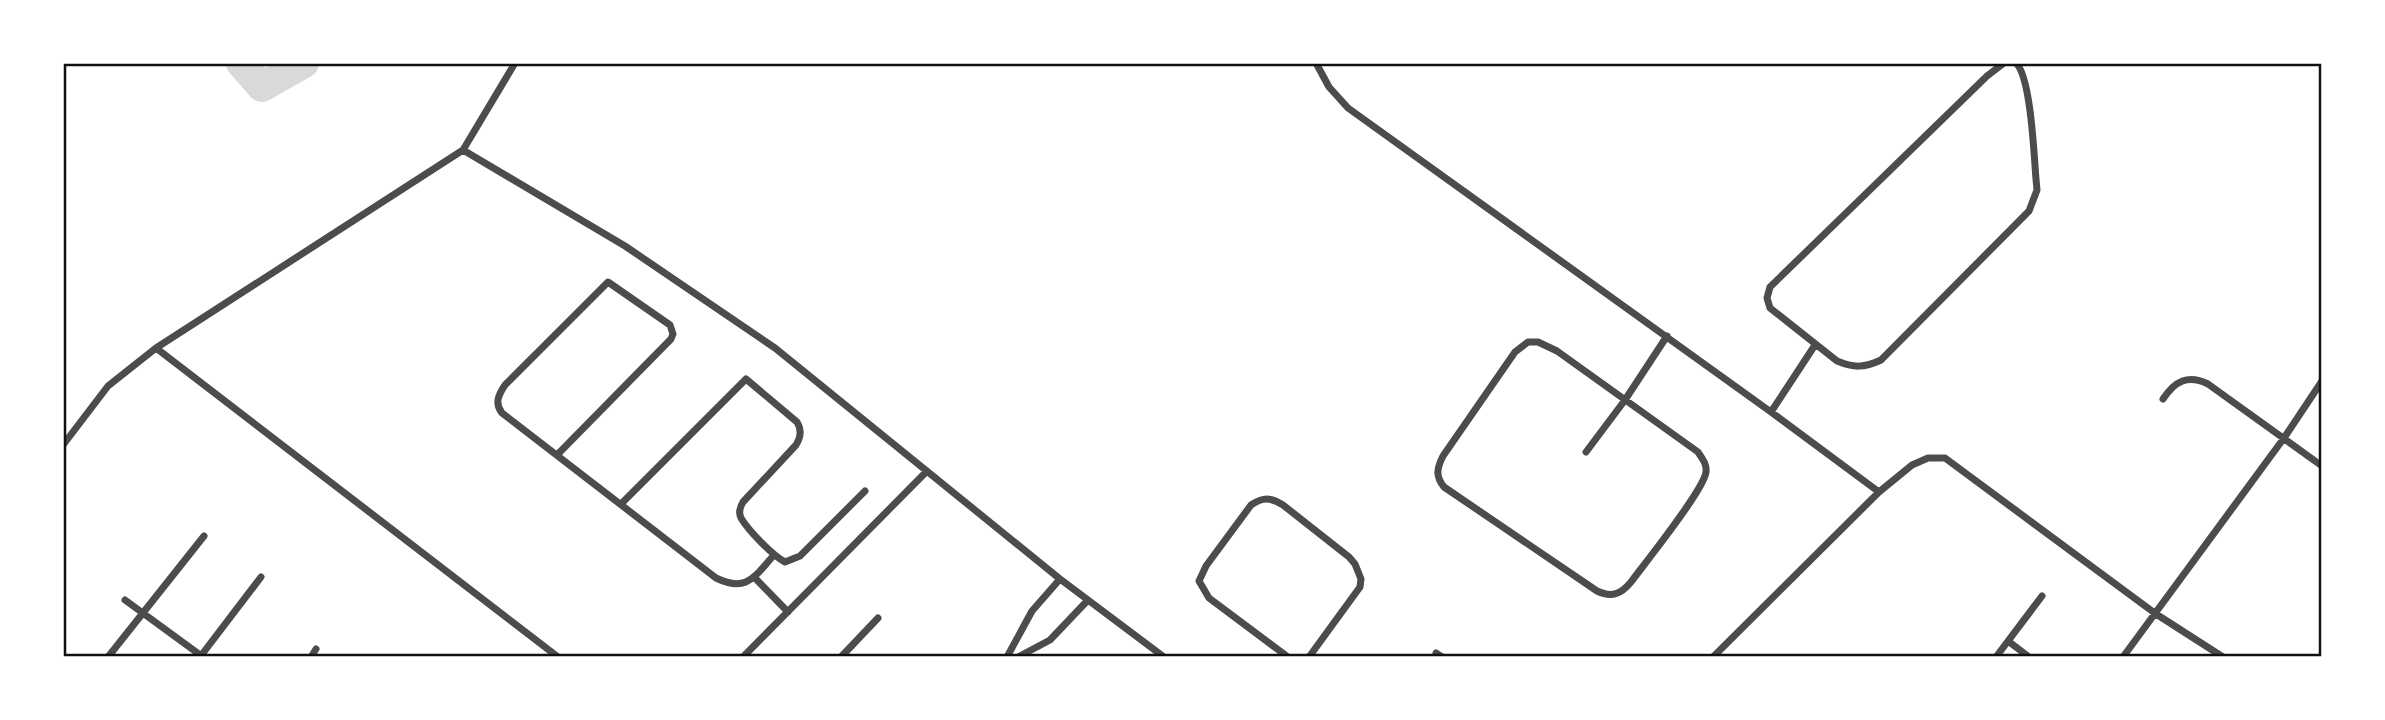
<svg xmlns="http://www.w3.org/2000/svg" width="2385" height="720" viewBox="0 0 2385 720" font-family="Overpass,sans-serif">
	<rect width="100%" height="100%" fill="#fff"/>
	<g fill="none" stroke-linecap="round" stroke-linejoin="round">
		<path stroke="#d9d9d9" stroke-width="30" d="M241 63 262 87 304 63"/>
		<path stroke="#4c4c4c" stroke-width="7" d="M1316 63 1329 87 1348 108 1771 412 1879 492
			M2004 63 1987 76 1770 287 1767 298 1770 308 1837 361C1854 368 1864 368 1881 360L2029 211 2037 190 2036 179C2034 156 2031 77 2016 63
			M463 150 625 246 775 348 1060 579 1164 657
			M1528 342H1538L1557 351 1698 452C1702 458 1707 464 1706 472 1704 490 1645 563 1631 582 1621 594 1612 598 1597 591L1444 487C1435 476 1437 468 1443 456L1515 352Z
			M156 348 558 657
			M2163 399C2175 381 2188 374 2208 384L2322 466
			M1771 412 1815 345
			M63 445 108 386 156 348 463 150 515 63
			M1586 452 1625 400 1667 336
			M557 455 671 339 673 334 670 325 608 282 505 385C499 394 494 403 502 413L716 578C747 593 754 577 774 555
			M622 503 746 379 797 422C802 430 801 437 796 445L743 502C740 507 738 512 741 518 748 530 773 556 785 562L800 556 865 491
			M754 577 788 612
			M125 600 203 657
			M2008 641 2029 657
			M1436 653 1442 657
			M108 657 204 536
			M200 657 261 577
			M311 657 316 649
			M743 657 927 471
			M841 657 878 618
			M1007 657 1032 611 1060 579
			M1018 657 1050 640 1088 600
			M1288 657 1209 598 1199 581 1206 566 1251 505C1263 497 1270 497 1283 505L1349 557 1355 564 1361 579 1360 587 1309 657
			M1713 657 1879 492 1912 465 1928 458H1945L2156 614 2223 657
			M1996 657 2042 596
			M2123 657 2284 438 2322 381"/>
	</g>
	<rect width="2385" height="720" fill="none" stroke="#ffffff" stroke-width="130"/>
	<rect x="65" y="65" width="2255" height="590" fill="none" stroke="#111" stroke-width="2.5"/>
</svg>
